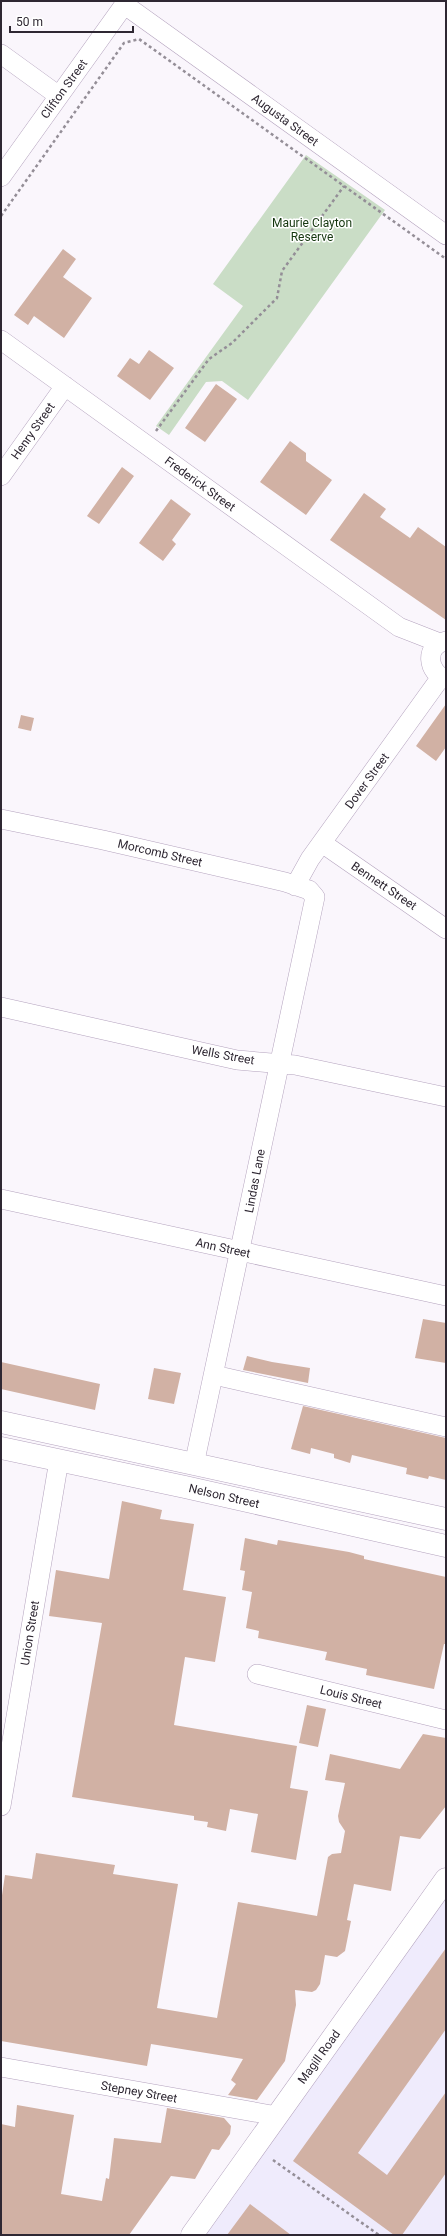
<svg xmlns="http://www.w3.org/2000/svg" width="447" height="2236" viewBox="0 0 447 2236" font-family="Roboto,sans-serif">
	<rect width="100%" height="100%" fill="#faf6fc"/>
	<path fill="#efebfc" d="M446 1879V2235H192Z"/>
	<path fill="#caddc6" d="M306 155 385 210 248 400 222 381 206 382 169 435 156 426 243 306 213 284Z"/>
	<path fill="#d1b1a4" d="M63 249 76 259 63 277 92 298 64 338 34 316 28 325 14 315Z
		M149 350 174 368 150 400 117 376 130 358 139 364Z
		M216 384 237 399 205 442 185 428Z
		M290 441 306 453V461L332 480 306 515 260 482Z
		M122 467 134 476 99 524 87 516Z
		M364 493 386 509 380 517 410 538 418 527 446 547V620L330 540Z
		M171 499 191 514 172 540 176 544 163 561 139 543Z
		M446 704V747L436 761 416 746Z
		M21 715 34 718 31 731 18 728Z
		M423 1319 446 1323V1363L415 1358Z
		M247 1356 272 1362 310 1368 308 1383 243 1370Z
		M1 1362 100 1384 95 1410 1 1389Z
		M154 1368 181 1373 174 1404 148 1399Z
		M303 1406 446 1438V1480L429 1476 428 1479 406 1474 407 1468 352 1455 350 1463 334 1458V1454L311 1448 310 1454 291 1449Z
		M122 1501 162 1510 160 1519 194 1524 183 1590 226 1597 215 1662 185 1657 174 1725 297 1746 290 1788 308 1791 296 1860 251 1852 258 1814 230 1809 226 1831 207 1827 208 1822 194 1820V1816L72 1797 102 1623 49 1616 56 1570 109 1579Z
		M245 1538 277 1545 278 1540 349 1552 364 1556V1559L446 1577V1644H444L434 1689 366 1675 367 1669 325 1660 327 1652 258 1638 259 1631 246 1628 252 1592 242 1590 245 1571 240 1570Z
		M307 1705 326 1709 318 1747 299 1743Z
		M423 1734 446 1738V1806L420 1839 400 1836 391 1891 354 1884 347 1920 351 1921 345 1951 337 1957 325 1955 320 1984 316 1990 312 1992 295 1990 296 2005 285 2061 257 2100 228 2095 236 2084 231 2080 243 2059 151 2044 147 2066 1 2041V1902L5 1875 32 1879 36 1853 115 1865 113 1874 178 1884 157 2008 217 2018 238 1902 317 1916 328 1857 332 1854 341 1853 345 1831 339 1822 338 1816 345 1783 325 1780 330 1754 400 1769Z
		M446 1948V2029L358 2153 387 2175 446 2092V2173L402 2235H394L293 2161Z
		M17 2105 74 2115 61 2194 102 2201 106 2178 109 2179 114 2138 161 2143 167 2108 224 2118 231 2126 230 2134 219 2150 212 2149 195 2179 171 2176 129 2235H1V2124L15 2127Z
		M250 2204 291 2235H227Z"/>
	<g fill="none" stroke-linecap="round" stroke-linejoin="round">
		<defs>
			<path id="minor" d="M125 5 446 235
				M1 54 59 96
				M1 177 127 1
				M1 340 399 627 440 643
				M1 476 65 386
				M446 641C424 645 427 673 446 679
				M1 819 103 840 285 882 309 890 315 897 194 1465
				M322 843 446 929
				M295 886 310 859 441 677
				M1 1007 237 1060 295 1065 446 1097
				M1 1199 446 1296
				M214 1375 446 1427
				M257 1674 446 1720
				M1 1806 59 1460
				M1 2067 277 2116"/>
			<path id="major" d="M1 1422 446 1519
				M1 1448 185 1487 446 1546
				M192 2235 446 1879"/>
		</defs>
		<use href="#minor" stroke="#b4a3be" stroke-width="20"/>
		<use href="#major" stroke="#b4a3be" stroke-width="23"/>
		<path stroke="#948e97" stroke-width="2.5" stroke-dasharray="3 3" stroke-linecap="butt" d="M1 216 124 43 139 39 446 259
			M156 431 209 359 232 343 277 298 282 271 344 186
			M273 2160 379 2235"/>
		<use href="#minor" stroke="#fff" stroke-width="19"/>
		<use href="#major" stroke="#fff" stroke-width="22"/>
	</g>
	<g text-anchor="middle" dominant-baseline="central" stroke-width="3" stroke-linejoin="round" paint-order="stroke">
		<g font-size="12" fill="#2e2732" stroke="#fff">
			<text transform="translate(64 89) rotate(-54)">Clifton Street</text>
			<text transform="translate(285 120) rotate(36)">Augusta Street</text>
			<text transform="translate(33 431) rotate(-55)">Henry Street</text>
			<text transform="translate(200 484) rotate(36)">Frederick Street</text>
			<text transform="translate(367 781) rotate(-54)">Dover Street</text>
			<text transform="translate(160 853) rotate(13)">Morcomb Street</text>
			<text transform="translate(384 886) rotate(34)">Bennett Street</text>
			<text transform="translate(223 1055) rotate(10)">Wells Street</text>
			<text transform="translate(255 1181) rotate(-79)">Lindas Lane</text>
			<text transform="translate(223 1248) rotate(12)">Ann Street</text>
			<text transform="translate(224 1496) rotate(13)">Nelson Street</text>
			<text transform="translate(30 1633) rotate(-81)">Union Street</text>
			<text transform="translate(351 1697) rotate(14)">Louis Street</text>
			<text transform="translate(319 2057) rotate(-54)">Magill Road</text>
			<text transform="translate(139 2092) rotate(10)">Stepney Street</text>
		</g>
		<g font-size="12" fill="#15370f" stroke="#fff">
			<text x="312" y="223">Maurie Clayton<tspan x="312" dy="14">Reserve</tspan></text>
		</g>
	</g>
	<rect width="447" height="2236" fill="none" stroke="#2e2732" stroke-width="4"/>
	<path d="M10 26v6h123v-6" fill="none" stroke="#2e2732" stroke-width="2"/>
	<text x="16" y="26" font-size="12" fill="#2e2732" stroke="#ffffff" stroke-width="3" paint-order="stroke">50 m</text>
</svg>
